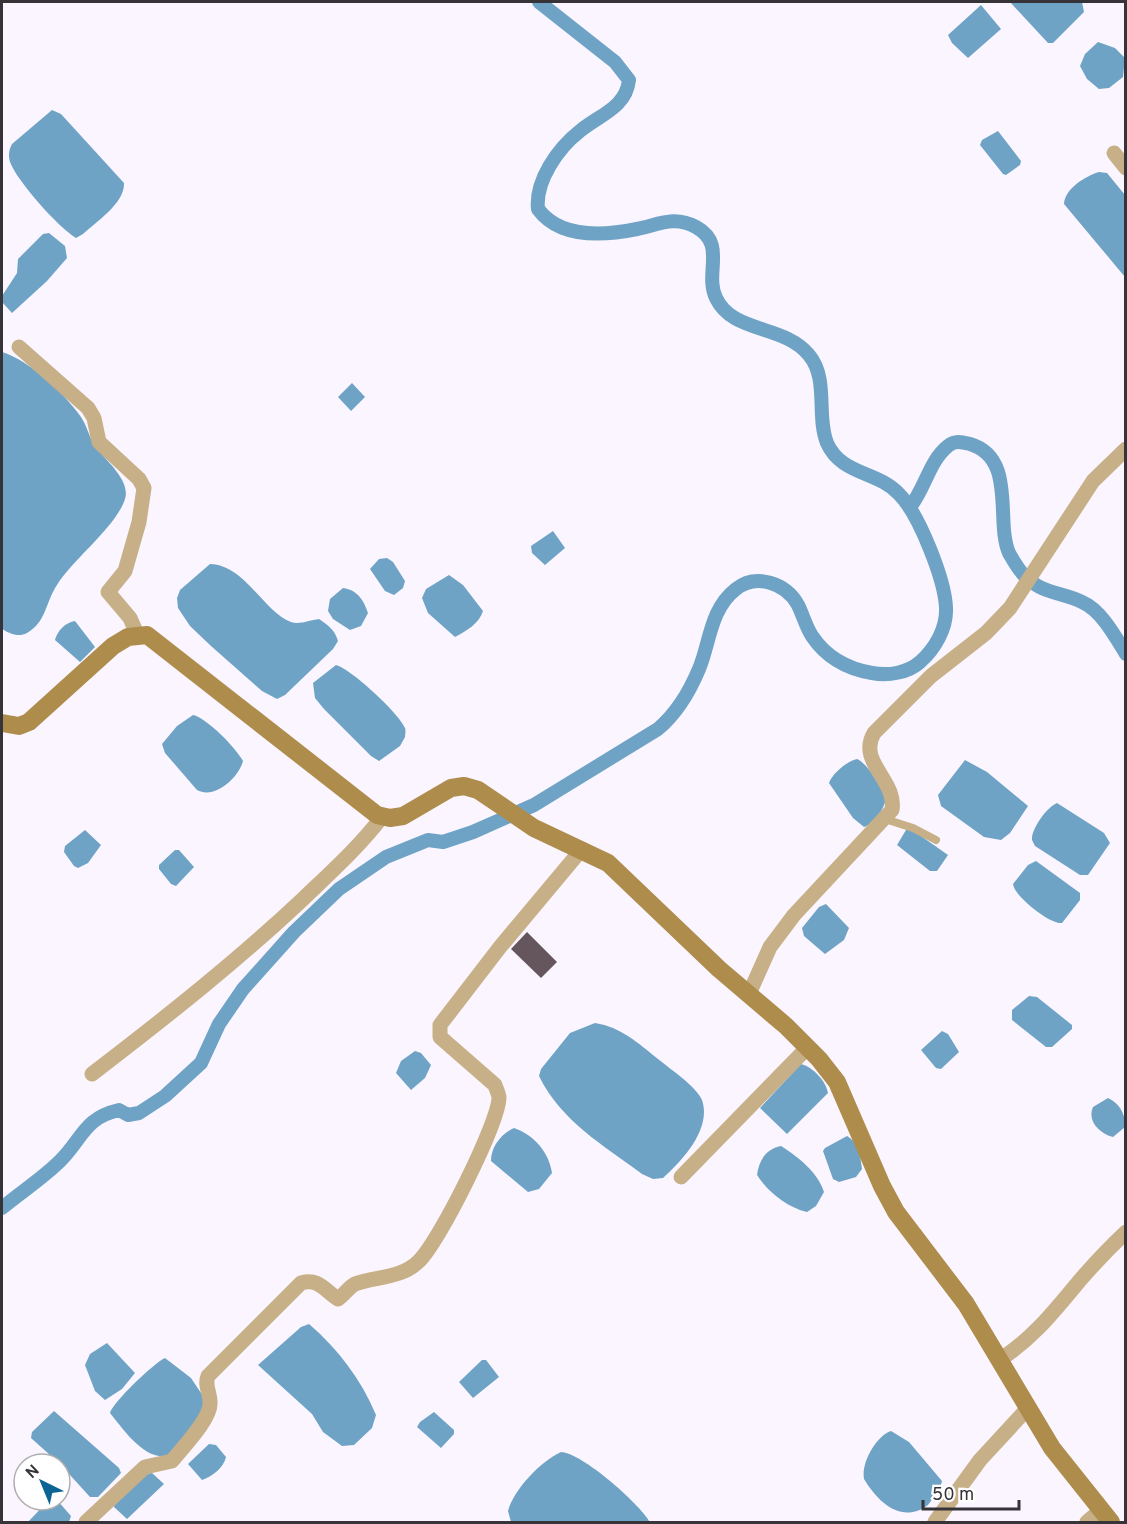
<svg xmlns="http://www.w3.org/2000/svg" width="1127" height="1524" viewBox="0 0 1127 1524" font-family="Overpass,sans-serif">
	<rect width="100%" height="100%" fill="#faf5fe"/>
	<path fill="#6fa3c6" d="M1010 2H1082L1084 12 1053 43H1048Z
		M981 5 1001 29 968 58 952 43 948 35Z
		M1098 42 1115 48 1125 58 1123 77 1109 88 1099 89 1087 79 1080 66 1085 54Z
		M52 110 61 114 124 183C125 203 96 222 83 234L76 238C58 227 17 181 10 162 8 155 9 150 12 144Z
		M998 131 1021 161 1020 165 1006 175 1003 174 980 145 982 140Z
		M1099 172 1107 173 1125 195V277L1064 204C1065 188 1086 176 1099 172Z
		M49 233 65 246 67 258 47 281 12 313 2 302V296L17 273 18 259 43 234Z
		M2 352C29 360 65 394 81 417 87 426 89 437 95 446 105 460 131 480 125 499 116 527 73 559 57 585 45 603 47 621 27 633 18 638 9 633 2 629Z
		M352 383 365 397 351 411 338 397Z
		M553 531 565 548 545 565 532 553 531 546Z
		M387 558 393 562 405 581 403 588 394 595 385 591 370 569 379 559Z
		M210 564C245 565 263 611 291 622 299 625 310 620 319 619 328 625 335 630 338 641L333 649 285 695 277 699 262 691 211 646 190 626 178 608 177 598 180 590Z
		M449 575 463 585 483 611C479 624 466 631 455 637L428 613 422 598 426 589Z
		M343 588C358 590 364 601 368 613L361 626 350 630 333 619 328 611 330 599Z
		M75 621 95 647 80 662 55 640C57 631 66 622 75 621Z
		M336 665C351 669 399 713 405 728 406 730 405 736 405 737L400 746 379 761 371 756 324 709 315 698 313 683Z
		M193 715C207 718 236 748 243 761 239 777 215 800 197 790L165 753 162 744 177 726Z
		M857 759C866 762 887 792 885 802 883 811 872 825 864 827L853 818 829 783C832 774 847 761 857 759Z
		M965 760 987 772 1028 806 1010 833 1001 840 984 837 941 806 938 795Z
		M1057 803 1104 833 1110 843 1088 875H1080L1035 846 1032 840C1031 829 1047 807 1057 803Z
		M911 829 948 855 937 871H930L897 845 906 830Z
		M85 830 101 845 88 863 78 868 74 866 64 852 65 846Z
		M175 850H179L194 867 176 886 171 884 159 869V865Z
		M1036 861 1080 893V900L1062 923C1051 925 1014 896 1013 884L1028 865Z
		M826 904 849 928 844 940 825 954 804 936 802 928 819 907Z
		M1029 996 1037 997 1072 1025V1029L1052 1047H1046L1012 1020V1010Z
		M595 1023C621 1027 638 1043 658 1059 669 1068 697 1087 702 1100 712 1129 682 1161 663 1178L653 1179 642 1174C603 1145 561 1121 539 1076L541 1069 570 1033Z
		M942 1031 948 1034 959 1052 941 1069 936 1068 921 1050Z
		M415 1051 421 1053 431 1065 425 1078 411 1090 396 1073 401 1061Z
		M801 1064C813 1067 826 1081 828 1093L787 1134 760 1108Z
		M1108 1098C1119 1103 1126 1114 1125 1127L1113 1137C1099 1133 1087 1121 1093 1107Z
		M514 1128C534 1135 549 1152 552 1173L539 1189 528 1192 491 1161C491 1147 501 1134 514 1128Z
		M847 1136C858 1142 861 1158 862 1169L856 1177 839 1182 833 1179 823 1151 825 1148Z
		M781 1146C798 1157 818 1172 824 1192L816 1206 807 1212C787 1207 768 1192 757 1175 759 1160 766 1149 781 1146Z
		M309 1324C338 1349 361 1379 376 1415L372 1428 354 1445 342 1446 323 1432 312 1414 258 1365 301 1327Z
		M107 1343 135 1373 122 1389 105 1400 95 1391 85 1365 90 1354Z
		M165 1358 191 1378 205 1399 202 1416 167 1456C144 1460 123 1429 110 1413 113 1402 154 1363 165 1358Z
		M482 1360H486L499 1377 473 1398 459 1382Z
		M54 1411 119 1468 121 1473 98 1497H90L60 1464 31 1438 32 1432Z
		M434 1412 454 1430V1434L441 1448 417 1427 420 1422Z
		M891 1431 909 1442 942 1481C940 1491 934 1497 928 1505 903 1524 879 1504 864 1479 861 1463 876 1436 891 1431Z
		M209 1444 216 1445 226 1457C224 1467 212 1477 202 1480L188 1464Z
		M561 1452C582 1453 639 1503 650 1522H511L508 1511C514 1489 541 1461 561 1452Z
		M152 1473 164 1484 127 1519 114 1507 115 1503 146 1474Z
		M49 1500H57L71 1516 69 1522H28Z"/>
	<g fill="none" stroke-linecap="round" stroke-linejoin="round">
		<path stroke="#6fa3c6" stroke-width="14" d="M910 507C925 489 929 461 948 446 955 440 962 442 970 444 1017 458 995 521 1009 553 1013 560 1019 571 1025 576 1042 594 1062 592 1082 602 1101 610 1115 636 1126 654
			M2 1208C21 1192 43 1178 60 1161 83 1138 84 1118 119 1110L128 1115 139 1113 165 1096 201 1063 219 1024 243 989 294 932 339 889 386 857 428 840 443 842 473 832 534 805 658 729C677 713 689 693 699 669 710 643 710 609 736 589 756 573 786 583 798 605 803 615 806 627 812 636 826 657 848 669 872 673 888 676 908 673 920 662 935 649 947 628 946 608 945 580 919 514 899 494 878 471 841 475 827 443 816 416 829 379 809 355 784 324 733 334 716 298 704 273 727 244 696 227 674 215 658 225 637 229 603 236 560 239 538 209 535 181 558 148 580 131 599 115 626 108 629 80L615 62 539 2"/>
	</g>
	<path fill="#65565d" d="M527 932 557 962 541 978 511 949Z"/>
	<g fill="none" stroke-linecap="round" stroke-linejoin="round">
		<path stroke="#c7af87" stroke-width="8" d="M885 819 913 828 936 840"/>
		<path stroke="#c7af87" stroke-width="15" d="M1114 153 1126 168
			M19 347 88 408 94 418 99 442 139 479 144 488 139 522 125 571 108 592 130 618 137 634
			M749 994 770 947 794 915 892 810C897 780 857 762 874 733L931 676 986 633 1010 608 1093 481 1126 449
			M92 1074C165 1018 236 962 303 899 331 872 358 848 382 817
			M681 1177 808 1047
			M999 1360C1034 1338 1055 1310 1081 1279 1095 1263 1110 1247 1126 1232
			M86 1522 145 1467 172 1461C182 1448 210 1420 210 1404 211 1394 204 1386 208 1376L301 1283C319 1278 324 1290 338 1299 344 1295 349 1287 355 1284 376 1276 401 1279 419 1261 439 1242 498 1124 499 1098 499 1094 496 1089 495 1085L440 1037V1025L500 947 582 849
			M935 1522 980 1460 1028 1408
			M1087 1522 1101 1510"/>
		<path stroke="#ae8c4c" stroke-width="18" d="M2 723 19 726 29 722 113 646 128 637 147 635 377 815 390 818 403 816 451 788 464 786 478 790 534 828 608 863 719 969 786 1026 819 1059 837 1082 882 1186 896 1212 966 1304 1052 1448 1111 1522"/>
	</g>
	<rect width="1127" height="1524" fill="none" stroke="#373439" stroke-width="6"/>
	<g transform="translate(42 1482) rotate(317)"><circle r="28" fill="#ffffff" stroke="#afaeb0" stroke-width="1.5"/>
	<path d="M0-4.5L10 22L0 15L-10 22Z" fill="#0b6494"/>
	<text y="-9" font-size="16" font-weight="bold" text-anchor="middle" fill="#373439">N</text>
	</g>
	<path d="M923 1500v9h96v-9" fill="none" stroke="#373439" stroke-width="3"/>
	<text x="932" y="1500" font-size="18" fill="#373439" stroke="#ffffff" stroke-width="4.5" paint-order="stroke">50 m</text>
</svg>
